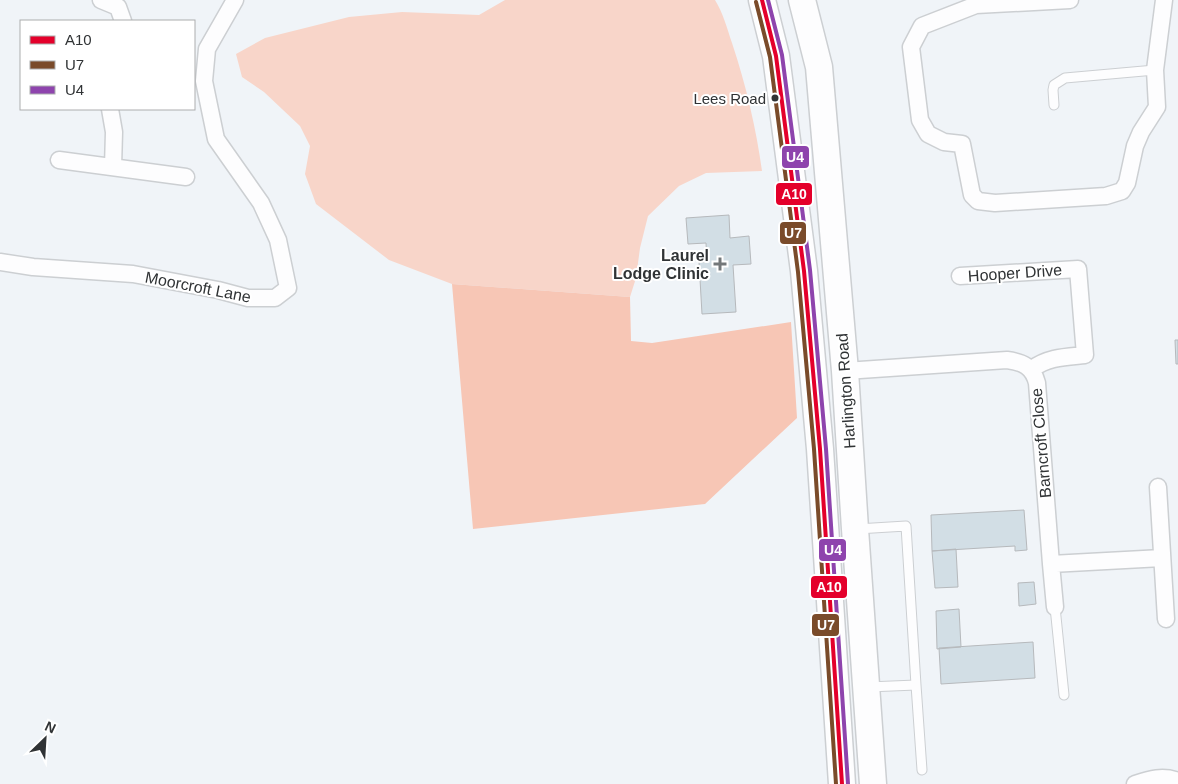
<svg xmlns="http://www.w3.org/2000/svg" width="1178" height="784" viewBox="0 0 1178 784" font-family="Arial,sans-serif">
	<rect width="100%" height="100%" fill="#f0f4f8"/>
	<path fill="#f8d5c9" d="M505 0H715C723 13 727 28 732 43 746 85 756 128 762 171L706 173 679 186 648 216 640 248 636 278 630 297 452 284 389 260 316 204 305 174 310 146 300 126 264 92 242 77 236 54 265 38 349 17 402 12 479 15Z"/>
	<path fill="#f7c6b5" d="M452 284 630 297 631 341 652 343 791 322 797 418 705 504 473 529Z"/>
	<path fill="#d2dee5" stroke="#b6b9bc" d="M729 215 730 238 749 236 751 264 733 265 736 312 702 314 699 262H707L706 243 688 244 686 218Z
		M1175 340H1178V364H1176Z
		M1024 510 1027 550 1015 551V546L932 551 931 515Z
		M956 549 958 587 935 588 932 551Z
		M1034 582 1036 604 1019 606 1018 583Z
		M959 609 961 647 937 649 936 611Z
		M1033 642 1035 678 941 684 939 648Z"/>
	<g fill="none" stroke-linecap="round" stroke-linejoin="round">
		<defs>
			<path id="service" d="M1054 105 1053 90 1054 85 1065 78 1155 70
				M857 529 906 526 916 685 868 687
				M1055 607 1064 695
				M916 685 922 770"/>
			<path id="minor" d="M101 0 118 7 123 21
				M1070 0 976 5 922 26 911 47 920 120 928 134 944 142 962 144 972 195 978 201 995 203 1106 196 1122 191 1127 183 1135 146 1141 132 1157 107 1155 70 1164 0
				M110 109 114 132 113 167
				M59 160 186 177
				M0 262 33 267 133 274 218 290 248 298H275L288 288 278 240 261 203 216 139 204 81 207 49 235 0
				M960 276 1078 269 1085 355C1065 357 1048 357 1032 369
				M845 371 1007 360C1023 362 1033 367 1037 383L1051 564 1162 558
				M1158 487 1166 619
				M1051 564 1055 607
				M1135 784C1150 779 1163 775 1178 781"/>
			<path id="primary" d="M762 0 776 56 804 271 820 449 842 784
				M802 0 819 67 845 371 855 529 873 784"/>
		</defs>
		<use href="#service" stroke="#cccfd2" stroke-width="11"/>
		<use href="#minor" stroke="#cccfd2" stroke-width="19"/>
		<use href="#primary" stroke="#cccfd2" stroke-width="29"/>
		<use href="#service" stroke="#fdfdfe" stroke-width="9"/>
		<use href="#minor" stroke="#fdfdfe" stroke-width="16"/>
		<use href="#primary" stroke="#fdfdfe" stroke-width="26"/>
		<defs>
			<path id="bus-1" d="M762 0 776 56 804 271 820 449 842 784"/>
			<path id="bus-2" d="M756 2 770 57 798 272 814 449 836 784"/>
			<path id="bus-3" d="M768 0 782 55 810 270 826 449 848 784"/>
		</defs>
		<use href="#bus-1" stroke="#fff" stroke-width="8"/>
		<use href="#bus-2" stroke="#fff" stroke-width="8"/>
		<use href="#bus-3" stroke="#fff" stroke-width="8"/>
		<use href="#bus-1" stroke="#e4002b" stroke-width="4"/>
		<use href="#bus-2" stroke="#7a4b2a" stroke-width="4"/>
		<use href="#bus-3" stroke="#8e44ad" stroke-width="4"/>
	</g>
	<circle fill="#303335" stroke="#fff" stroke-width="2" cx="775" cy="98" r="4.5"/>
	<path fill="#737779" stroke="#fff" stroke-width="2" d="M717.5 256.5h5v5h5v5h-5v5h-5v-5h-5v-5h5z"/>
	<g text-anchor="middle" dominant-baseline="central" stroke-width="4" stroke-linejoin="round" paint-order="stroke">
		<g font-size="15" fill="#303335" stroke="#fff" text-anchor="end">
			<text x="766" y="98">Lees Road</text>
		</g>
		<g font-size="16" font-weight="bold" fill="#303335" stroke="#fff" text-anchor="end">
			<text x="709" y="255">Laurel<tspan x="709" dy="18">Lodge Clinic</tspan></text>
		</g>
		<g font-size="16" fill="#303335" stroke="#fff">
			<text transform="translate(1015 273) rotate(-4)">Hooper Drive</text>
			<text transform="translate(198 287) rotate(11)">Moorcroft Lane</text>
			<text transform="translate(846 391) rotate(-94)">Harlington Road</text>
			<text transform="translate(1041 443) rotate(-95)">Barncroft Close</text>
		</g>
	</g>
	<g stroke="#fff" stroke-width="2">
		<rect x="781" y="145" width="29" height="24" rx="5" fill="#8e44ad"/>
		<rect x="775" y="182" width="38" height="24" rx="5" fill="#e4002b"/>
		<rect x="779" y="221" width="28" height="24" rx="5" fill="#7a4b2a"/>
		<rect x="818" y="538" width="29" height="24" rx="5" fill="#8e44ad"/>
		<rect x="810" y="575" width="38" height="24" rx="5" fill="#e4002b"/>
		<rect x="811" y="613" width="29" height="24" rx="5" fill="#7a4b2a"/>
	</g>
	<g font-size="14" text-anchor="middle" font-weight="bold" fill="#fff">
		<text x="795" y="162">U4</text>
		<text x="794" y="199">A10</text>
		<text x="793" y="238">U7</text>
		<text x="833" y="555">U4</text>
		<text x="829" y="592">A10</text>
		<text x="826" y="630">U7</text>
	</g>
	<rect x="20" y="20" width="175" height="90" fill="#ffffff" stroke="#acadae"/>
	<rect x="30" y="36" width="25" height="8" fill="#e4002b" stroke="#acadae"/>
	<text x="65" y="45" font-size="15" fill="#303335">A10</text>
	<rect x="30" y="61" width="25" height="8" fill="#7a4b2a" stroke="#acadae"/>
	<text x="65" y="70" font-size="15" fill="#303335">U7</text>
	<rect x="30" y="86" width="25" height="8" fill="#8e44ad" stroke="#acadae"/>
	<text x="65" y="95" font-size="15" fill="#303335">U4</text>
	<g transform="translate(45 739) rotate(25)" stroke="#ffffff" stroke-width="4" paint-order="stroke">
	<path d="M0-4L9 19L0 12L-9 19Z" fill="#303335"/>
	<text y="-8" font-size="14" font-weight="bold" text-anchor="middle" fill="#303335">N</text>
	</g>
</svg>
